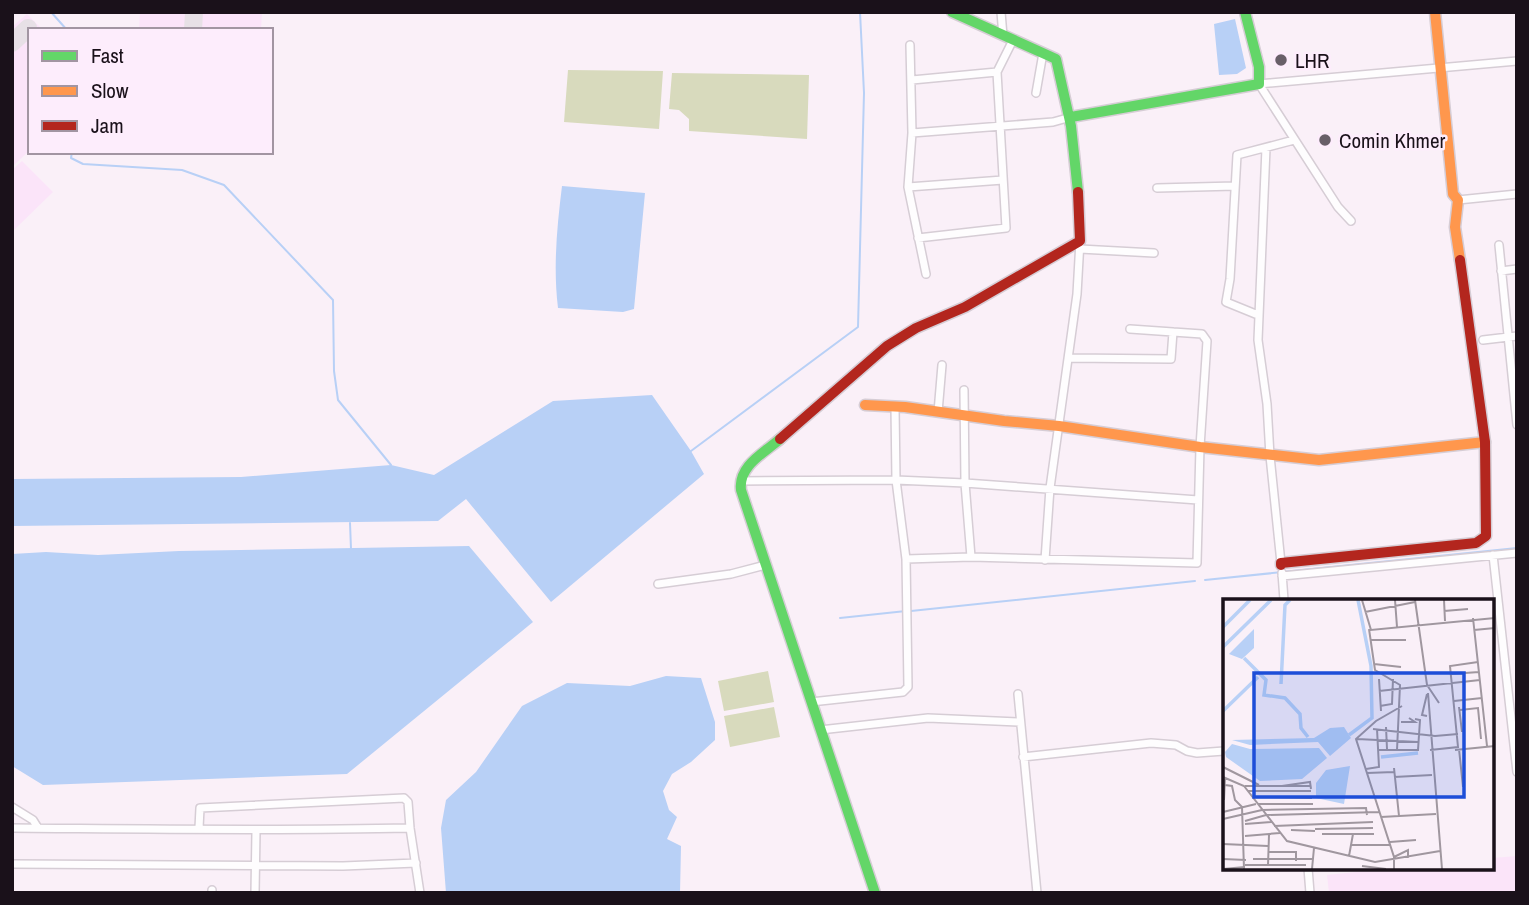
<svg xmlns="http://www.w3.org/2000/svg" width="1529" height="905" viewBox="0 0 1529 905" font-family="'Archivo Narrow',sans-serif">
	<rect width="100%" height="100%" fill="#faf0f8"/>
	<path fill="#fbe4f9" d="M140 12H262L261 30H139Z
		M27 14 43 30H30V150L12 167V27Z
		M22 161 53 192 12 232V170Z
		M1517 856V893H1329L1327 875 1393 868H1492V858Z"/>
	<path fill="#d8dabd" d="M568 70 663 71 659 129 564 122Z
		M672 73 809 75 807 139 689 131V119L679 110 669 109Z
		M768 671 774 702 724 711 718 681Z
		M774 707 780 737 730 747 724 716Z"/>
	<path fill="#b8d0f6" d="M1235 19 1246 68 1237 74 1219 75 1214 24Z
		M562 186 645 193 634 309 623 312 558 308C553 267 557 227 562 186Z
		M652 395 691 451 704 474 551 602 466 499 438 521 12 526V479L241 477 391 465 434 475 553 401Z
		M469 546 533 622 347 774 43 785 12 766V554L46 552 98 555 179 551Z
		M666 676 701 678 715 722V740L691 762 672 774 663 791 669 810 677 817 667 839 681 846 680 893H446L441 828 446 800 476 772 522 706 567 683 630 686Z"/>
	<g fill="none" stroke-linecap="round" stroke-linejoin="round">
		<path stroke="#b8d0f6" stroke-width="2" d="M51 12 67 30
			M72 152 71 158 83 164 182 170 224 185 333 300 334 371 338 400 391 465
			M691 451 858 327 864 93 860 12
			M350 523 351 549
			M1205 580 1517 548
			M911 611 1195 581
			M840 618 906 611"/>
		<path stroke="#e7e0e6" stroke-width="18" d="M193 30 194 12
			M12 43 28 28"/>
		<defs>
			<path id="street" d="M1001 12 1003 36
				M910 45 912 133 908 187 926 274
				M912 80 997 72
				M1036 93 1043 53
				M912 133 1053 122 1071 117
				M1266 148 1258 340 1267 404 1270 456 1281 563
				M908 187 1003 180
				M1157 188 1235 186
				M1458 200 1517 194
				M1351 221 1338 207 1259 84 1517 61
				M918 238 1006 228 997 72 1013 40
				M1499 245 1517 425
				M1080 249 1154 253
				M1501 271 1517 269
				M1258 315 1226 302 1230 279 1237 155 1294 140
				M1483 340 1517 336
				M1069 358 1171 359 1173 332 1130 329
				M964 390 965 483 971 557
				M938 412 942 365
				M740 481 896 480 965 483 1198 500
				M1493 555 1517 772
				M906 559 971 557 1197 563 1200 447 1207 341 1202 334 1173 332
				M1045 560 1050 488 1077 294 1080 241
				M1282 573 1284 600
				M1282 576 1517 553
				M658 584 731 574 765 565
				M1018 694 1037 893
				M811 702 903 692 908 687 906 559 896 480 895 407
				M820 730 928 718 1020 722
				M1023 757 1151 743 1176 745 1187 751 1197 753 1224 751
				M12 807 33 820 38 828
				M12 828C145 829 277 831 410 828
				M199 828 200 808 404 798 408 802 410 828 420 893
				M12 864 343 866 416 863
				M1308 868 1310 893
				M212 893V890
				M255 893 256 831"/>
			<path id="fast" d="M952 12 1056 59 1071 126 1078 192
				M1071 117 1259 84V67L1245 12
				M780 439C764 453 738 466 741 490L875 893"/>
			<path id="slow" d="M1435 12 1453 194 1458 200 1455 227 1460 260
				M865 405 905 407 1004 421 1059 426 1200 447 1319 460 1485 442"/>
			<path id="jam" d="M780 439 887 346 916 328 965 307 1080 241 1078 192
				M1281 565V563L1476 543 1486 536 1485 442 1460 260"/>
		</defs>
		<use href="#street" stroke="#d6cdd5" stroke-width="10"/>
		<use href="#fast" stroke="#d6cdd5" stroke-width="13"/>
		<use href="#slow" stroke="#d6cdd5" stroke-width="13"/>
		<use href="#jam" stroke="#d6cdd5" stroke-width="13"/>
		<use href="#street" stroke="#fefdfe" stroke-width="7"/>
		<use href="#fast" stroke="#63d668" stroke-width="10"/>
		<use href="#slow" stroke="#ff974d" stroke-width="10"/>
		<use href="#jam" stroke="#b3261e" stroke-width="10"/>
	</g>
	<g fill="#685f68" stroke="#fdedfc" stroke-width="2.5">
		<circle cx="1281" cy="60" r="7"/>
		<circle cx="1325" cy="140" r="7"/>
	</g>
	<g text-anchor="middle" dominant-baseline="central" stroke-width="5" stroke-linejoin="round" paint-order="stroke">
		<g font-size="21" fill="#1a111a" stroke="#fdedfc" text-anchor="start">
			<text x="1295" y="60">LHR</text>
			<text x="1339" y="140">Comin Khmer</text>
		</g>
	</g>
	<g transform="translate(1223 599)">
		<rect width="271" height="271" fill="#faf0f8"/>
		<path d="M31 30V49L19 60 6 55ZM121 128 128 139 107 157 95 143 27 146 9 141 91 139 107 129ZM9 145 27 150 96 149 104 159 79 180 37 182 3 158 2 153ZM127 167 121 205 93 199V184L103 171Z" fill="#b8d0f6"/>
		<path fill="none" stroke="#b8d0f6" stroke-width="3.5" d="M0 28 27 1M0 48 48 1M21 59 43 81 41 96 62 99 77 115 78 129 85 138M58 85 62 6 67 1M0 112 35 78M126 136 149 119 148 67 135 1M158 158 195 154"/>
		<path fill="none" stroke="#a0979f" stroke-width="2" d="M139 1 148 31 272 19M172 1 174 28M192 1 204 86 216 104M221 1 222 22M221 12 245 10M142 13 192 3M250 19 264 147M146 30 152 71 177 86 174 151M251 31 272 29M147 41H183M151 65 178 68M228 75 256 73M156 80 158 112M156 92 257 81M205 94 219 270M231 102 259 99M157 107 169 105 170 80M236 108 239 133M237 111 255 109 258 140M204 117 199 116 204 95M178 123H192L186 119M163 128 164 150M150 130 212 137 235 135M134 140 195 143M236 150 240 188M155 151H195L197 121 192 120M207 151 235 148 227 67 255 63M232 151 272 147M0 168 36 186M171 169 176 217M143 170 156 168 154 130M144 174 171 173M0 178 21 187 64 242 152 263 217 252M171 178 209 176M2 186 9 187 12 201 19 208 21 270M22 187H88M59 187 87 183 88 190M25 192H88M30 198 89 199M1 201 2 179M35 205H90M39 211 143 209 144 216M0 213 33 205M158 218 213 215M0 220 39 211M22 222 43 216 156 213M22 225 48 223M51 227 150 223M92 230 150 229M68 231 92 232M99 235H151M22 237 57 234M167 243 193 241M0 245 45 247M129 246H168M45 253H73V262M126 257 130 235M171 258 185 251V259M0 260 23 261M30 260H89M22 266H83M45 266 46 236M139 267 163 270M0 270 22 268M89 270 91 249M171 270V258L133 140 153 122 179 107"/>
		<path fill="#1d4ed8" fill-opacity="0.15" stroke="#1d4ed8" stroke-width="3.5" d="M31 74H241V198H31Z"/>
		<rect width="271" height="271" fill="none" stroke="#1a111a" stroke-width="3.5"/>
	</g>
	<rect width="1529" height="905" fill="none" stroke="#1a111a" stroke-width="28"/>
	<rect x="28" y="28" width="245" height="126" fill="#fdedfc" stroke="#a295a2" stroke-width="2"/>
	<rect x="42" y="51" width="35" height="10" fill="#63d668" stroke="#a295a2" stroke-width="2"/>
	<text x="91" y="63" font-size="21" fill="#1a111a">Fast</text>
	<rect x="42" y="86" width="35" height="10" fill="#ff974d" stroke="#a295a2" stroke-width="2"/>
	<text x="91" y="98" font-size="21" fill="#1a111a">Slow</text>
	<rect x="42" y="121" width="35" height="10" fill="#b3261e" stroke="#a295a2" stroke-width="2"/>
	<text x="91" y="133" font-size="21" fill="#1a111a">Jam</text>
</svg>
